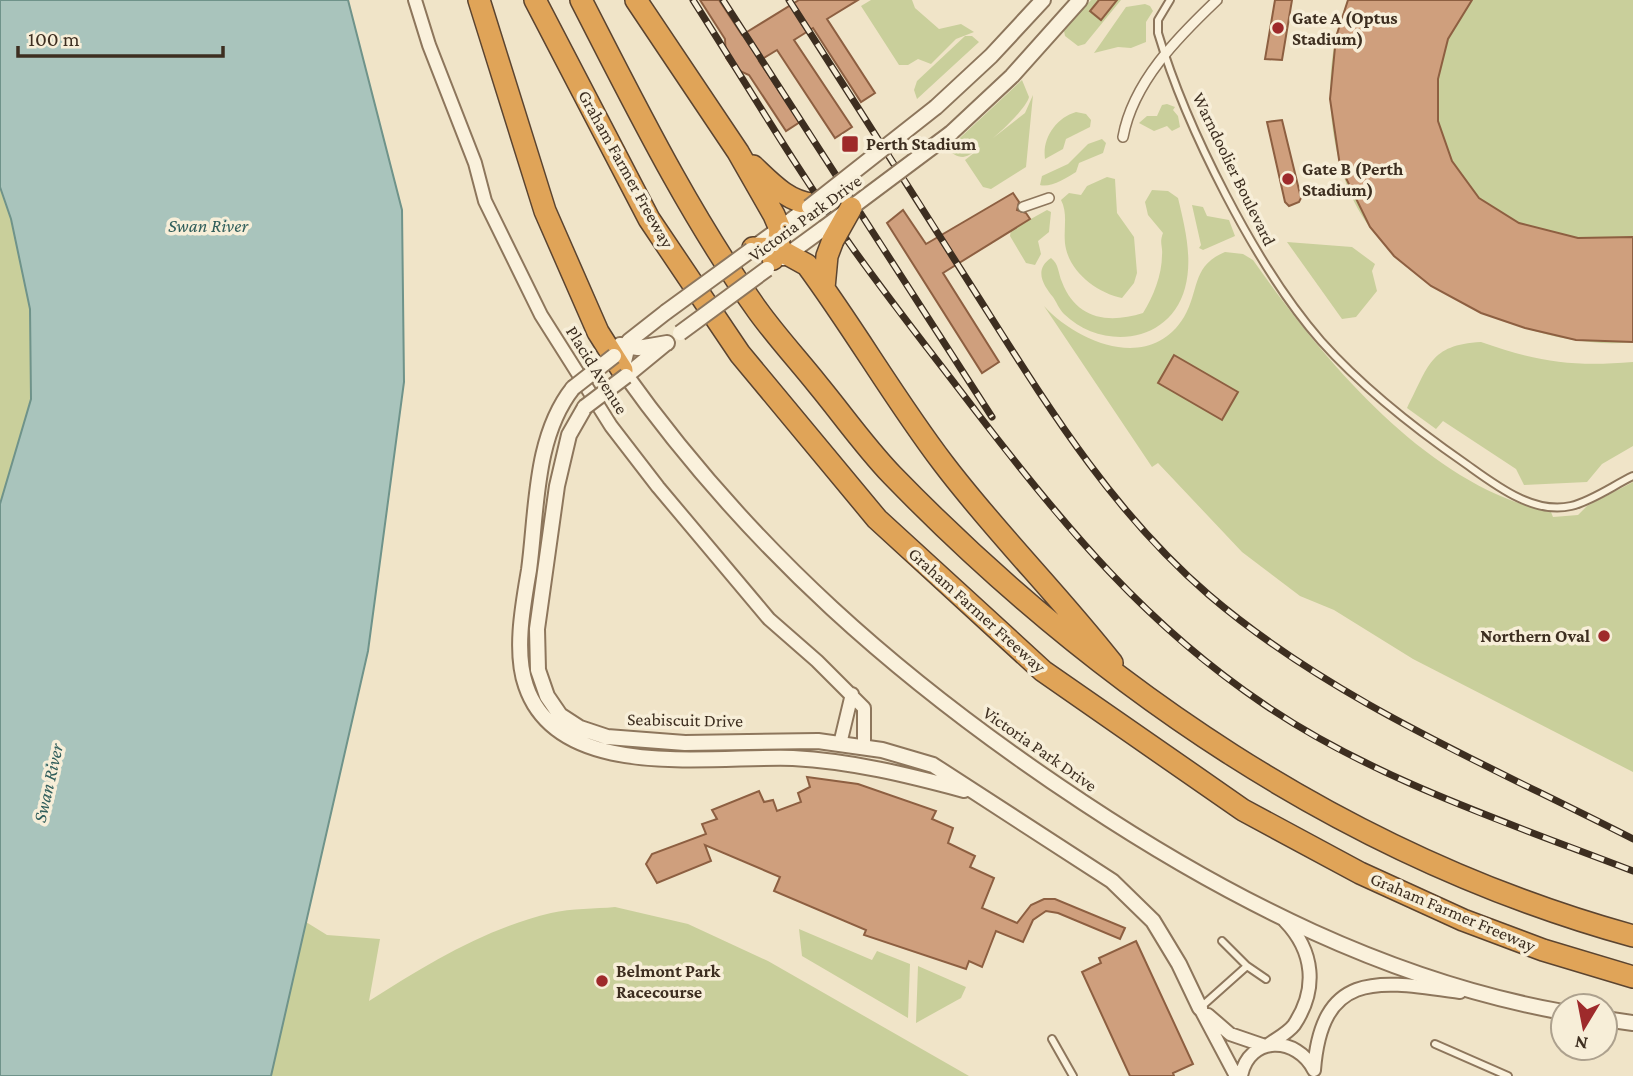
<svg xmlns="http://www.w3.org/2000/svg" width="1633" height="1076" viewBox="0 0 1633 1076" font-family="'Crimson Pro',serif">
	<rect width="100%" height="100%" fill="#f0e4c8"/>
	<path fill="#c9cf9b" d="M871 0H912L915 8 939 29 961 24 974 32 956 39 931 64 918 59 908 65H899L861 6Z
		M1091 0H1121L1085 44 1078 46 1065 36 1064 31Z
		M1348 0H1633V342C1547 352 1425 297 1372 230 1326 172 1318 66 1348 0Z
		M1145 4 1150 6 1153 11 1146 22V42L1131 48 1118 47 1094 53 1126 7Z
		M965 36H972L979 42 917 99 914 90 917 81Z
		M1022 80 1029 97C1026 111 977 156 963 157 956 157 952 153 948 149Z
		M1033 95 1026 167 991 189 983 187 965 160 1025 113Z
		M1167 104 1175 107 1173 110 1178 116 1180 127 1172 131 1167 126 1154 131 1139 123 1147 116H1157L1162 105Z
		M1076 112 1086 114 1091 120 1090 127 1066 139 1063 149 1045 159C1042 138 1056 118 1076 112Z
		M1102 139 1106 143 1103 153 1079 163 1076 172C1067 178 1050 188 1040 185L1042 176 1068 164 1088 144Z
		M1107 177 1115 179 1117 213 1134 237 1137 273 1134 283 1122 298C1098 293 1072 274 1066 249 1062 232 1069 215 1061 200L1069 193 1081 195 1087 186Z
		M0 187 11 219 30 309 31 399 0 504Z
		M1152 190 1168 191 1178 198C1185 227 1193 259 1185 288 1170 344 1102 351 1064 314 1059 309 1056 301 1053 297 1044 286 1033 270 1051 258 1059 264 1058 273 1062 282 1076 319 1108 324 1143 313 1153 297 1162 275 1162 255 1163 246 1159 243 1163 233L1148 215 1145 202Z
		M1192 205 1203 207 1207 216 1229 220 1235 236 1203 250 1199 248 1201 245Z
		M1047 210 1051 212 1049 232 1038 241 1041 254 1035 265 1026 263 1010 236 1011 230Z
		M1287 242 1352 247 1375 264 1372 271 1377 291 1356 317 1342 319Z
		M1225 252 1243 254 1253 260C1322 358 1427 487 1551 512L1553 517 1578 515 1587 506 1633 482V772L1413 659 1334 610 1300 596 1242 552 1158 463 1152 467 1044 306C1078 343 1150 373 1184 317 1200 290 1191 266 1225 252Z
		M1481 342C1538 362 1573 367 1633 362V446L1602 464 1587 482 1524 485 1516 469 1443 421 1436 429 1407 408C1429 366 1429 345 1481 342Z
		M615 907 688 924 768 961 969 1076H271L306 922 327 935 380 939 369 1001C427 964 484 929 551 913 572 908 595 909 615 907Z
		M799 929 872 960 877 951 910 964 908 1018 802 956Z
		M918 966 966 987 961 998 916 1023Z"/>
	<path fill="#a9c4bc" stroke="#6f938a" stroke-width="2" d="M0 0H348L402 210 404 382 368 651 271 1076H0V504L31 399 30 309 11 219 0 187Z"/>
	<path fill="#cf9f7d" stroke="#8d5f41" stroke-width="2" d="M700 0H719L742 35 799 0H858L827 19 875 93 861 102 813 28 794 40 852 127 835 138 777 50 759 61 800 122 786 131 749 75 733 68 726 58 725 39Z
		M1099 0H1117L1101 20 1090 11Z
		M1275 0H1292L1282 60 1265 59Z
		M1348 0H1472L1448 39 1438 79V121L1452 161 1479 198 1519 223 1578 238 1633 237V342L1576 340 1525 328 1481 313 1431 286 1394 256 1370 227 1340 166 1330 99 1336 37Z
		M1282 120 1301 198 1299 202 1289 206 1285 202 1267 122Z
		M1013 193 1019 202 1017 210 1026 213 1030 219 943 273 999 362 982 373 887 223 903 210 926 244Z
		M1174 355 1238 392 1222 420 1158 383Z
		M807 777 858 784 936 811 932 819 953 828 948 843 975 856 970 867 994 878 982 908 1017 923 1031 905 1044 899H1055L1125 928 1120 939 1058 913 1046 911 1033 920 1023 942 996 931 982 967 969 961 966 969 864 935 866 930 774 891 780 877 705 845 711 861 657 883 646 864 652 854 706 834 702 824 717 819 712 810 759 791 764 802 773 800 777 811 801 802 798 793 810 787Z
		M1136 941 1193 1064 1173 1073 1174 1076H1130L1082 972 1101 963 1099 958Z"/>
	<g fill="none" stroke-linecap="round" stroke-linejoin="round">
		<defs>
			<path id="service" d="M1170 0 1158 20V33C1186 127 1256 267 1321 341 1363 388 1414 428 1466 464 1494 484 1533 515 1571 506 1592 501 1614 485 1633 476
				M1222 941 1247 966
				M1201 1007 1247 966 1266 979
				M1052 1039 1073 1076
				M1435 1044 1508 1076"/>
			<path id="pedestrian" d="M1123 137C1133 82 1178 37 1217 0
				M1023 207 1049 198"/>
			<path id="minor" d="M415 0 429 45 475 163 485 201 541 315 572 364 611 426 658 487 769 619 817 661 864 708V747
				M840 744 852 694
				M1200 1008 1236 1076
				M1208 1015 1230 1034 1265 1046
				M1268 1045C1276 1039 1288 1033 1294 1025 1318 989 1314 951 1285 921
				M1314 1070C1322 968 1380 981 1460 992
				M1241 1076C1249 1035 1297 1036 1314 1070"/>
			<path id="tertiary" d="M936 107 991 56 1043 0
				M951 133 1012 76 1080 0
				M752 249 809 207
				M783 258 824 228
				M666 312 629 341 622 370C750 550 901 682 1084 803 1229 899 1390 981 1563 1012
				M620 345 638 348 667 343
				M626 376 665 344
				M573 388C534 437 537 511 529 570 523 605 514 652 526 686 559 783 712 755 793 758 851 761 908 775 964 790
				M585 407 569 435 557 486 537 629 538 670 547 696 560 715 580 728 607 737 685 743 818 741 882 750 933 765 1112 881 1153 921 1179 964 1200 1008
				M1605 1019 1633 1023"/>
			<path id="motorway" d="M479 0 545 211 598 332 622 370
				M535 0 649 219 740 354 877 519 1043 671 1243 810 1360 873 1463 920 1543 950 1633 977
				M581 0C635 105 689 215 758 311 776 336 798 360 818 385 842 414 865 447 892 475 1097 686 1347 857 1633 936
				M636 0 738 152 774 215 780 229 778 249 773 259
				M753 166C771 183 788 202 813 204
				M753 248 778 249 807 265C855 330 895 400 943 463 996 533 1058 594 1112 663
				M824 288 827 256 833 240"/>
		</defs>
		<use href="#service" stroke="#8d765c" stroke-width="10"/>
		<use href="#pedestrian" stroke="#8d765c" stroke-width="12"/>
		<use href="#minor" stroke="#8d765c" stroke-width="16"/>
		<use href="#tertiary" stroke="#8d765c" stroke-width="18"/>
		<use href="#motorway" stroke="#5b4430" stroke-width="24"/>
		<use href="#service" stroke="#faf1dc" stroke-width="6"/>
		<use href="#pedestrian" stroke="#faf1dc" stroke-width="9"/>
		<use href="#minor" stroke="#faf1dc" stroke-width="12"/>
		<use href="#tertiary" stroke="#faf1dc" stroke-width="14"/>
		<use href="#motorway" stroke="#e0a458" stroke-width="21"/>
		<defs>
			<path id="rail" d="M693 0C746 83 797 170 854 250 894 306 937 360 978 414 1065 527 1146 625 1265 705 1376 780 1509 823 1633 871
				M723 0 992 417
				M789 0C852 98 915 197 977 295 1045 402 1111 511 1209 595 1333 701 1489 765 1633 839"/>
		</defs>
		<use href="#rail" stroke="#3d2e20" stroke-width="7"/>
		<use href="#rail" stroke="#f7eed8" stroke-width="4.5" stroke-dasharray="13" stroke-linecap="butt"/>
		<defs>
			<path id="tertiary-bridge" d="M809 207 936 107
				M824 228 951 133
				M666 312 751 250
				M680 333 767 269
				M573 388 614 356
				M585 407 626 376"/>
			<path id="motorway-bridge" d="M833 240 851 208"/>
		</defs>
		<use href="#tertiary-bridge" stroke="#8d765c" stroke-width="18" stroke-linecap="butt"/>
		<use href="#motorway-bridge" stroke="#5b4430" stroke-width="24" stroke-linecap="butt"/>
		<use href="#tertiary-bridge" stroke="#faf1dc" stroke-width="14"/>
		<use href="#motorway-bridge" stroke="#e0a458" stroke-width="21"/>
	</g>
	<g fill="#9e2a2b" stroke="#f7eed8" stroke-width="2.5">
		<circle cx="1278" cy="28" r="7"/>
		<rect x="841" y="135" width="18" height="18" rx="3.5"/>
		<circle cx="1288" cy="179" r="7"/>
		<circle cx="1604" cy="636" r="7"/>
		<circle cx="602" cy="981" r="7"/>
	</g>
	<g text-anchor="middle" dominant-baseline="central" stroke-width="7" stroke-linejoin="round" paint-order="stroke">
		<g font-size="18" font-weight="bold" fill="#3d2e20" stroke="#f7eed8" text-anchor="start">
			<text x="1292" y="18">Gate A (Optus<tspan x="1292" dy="21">Stadium)</tspan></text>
			<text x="866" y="144">Perth Stadium</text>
			<text x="1302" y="169">Gate B (Perth<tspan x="1302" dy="21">Stadium)</tspan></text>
			<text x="1590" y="636" text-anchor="end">Northern Oval</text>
			<text x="616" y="971">Belmont Park<tspan x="616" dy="21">Racecourse</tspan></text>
		</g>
		<g font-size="18" fill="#3d2e20" stroke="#f7eed8">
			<text transform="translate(626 169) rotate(61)">Graham Farmer Freeway</text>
			<text transform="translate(1234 169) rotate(64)">Warndoolier Boulevard</text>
			<text transform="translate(805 218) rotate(-36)">Victoria Park Drive</text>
			<text transform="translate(597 370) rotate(58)">Placid Avenue</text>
			<text transform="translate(977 610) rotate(42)">Graham Farmer Freeway</text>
			<text transform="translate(685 720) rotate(1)">Seabiscuit Drive</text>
			<text transform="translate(1040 749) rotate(35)">Victoria Park Drive</text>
			<text transform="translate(1453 912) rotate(23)">Graham Farmer Freeway</text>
		</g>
		<g font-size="19" font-style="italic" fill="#2f5d5a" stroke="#f7eed8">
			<text x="208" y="225">Swan River</text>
			<text transform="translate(48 783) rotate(-77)">Swan River</text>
		</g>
	</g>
	<g transform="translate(1584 1027) rotate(190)"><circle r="33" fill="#f7eed8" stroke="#ada18e" stroke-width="2"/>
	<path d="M0-5L12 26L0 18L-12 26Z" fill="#9e2a2b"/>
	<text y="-10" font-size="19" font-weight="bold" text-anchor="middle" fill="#3d2e20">N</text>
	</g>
	<path d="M18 46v10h205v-10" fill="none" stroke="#3d2e20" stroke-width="3.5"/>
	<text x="28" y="46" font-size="21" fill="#3d2e20" stroke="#f7eed8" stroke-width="5" paint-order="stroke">100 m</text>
</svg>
